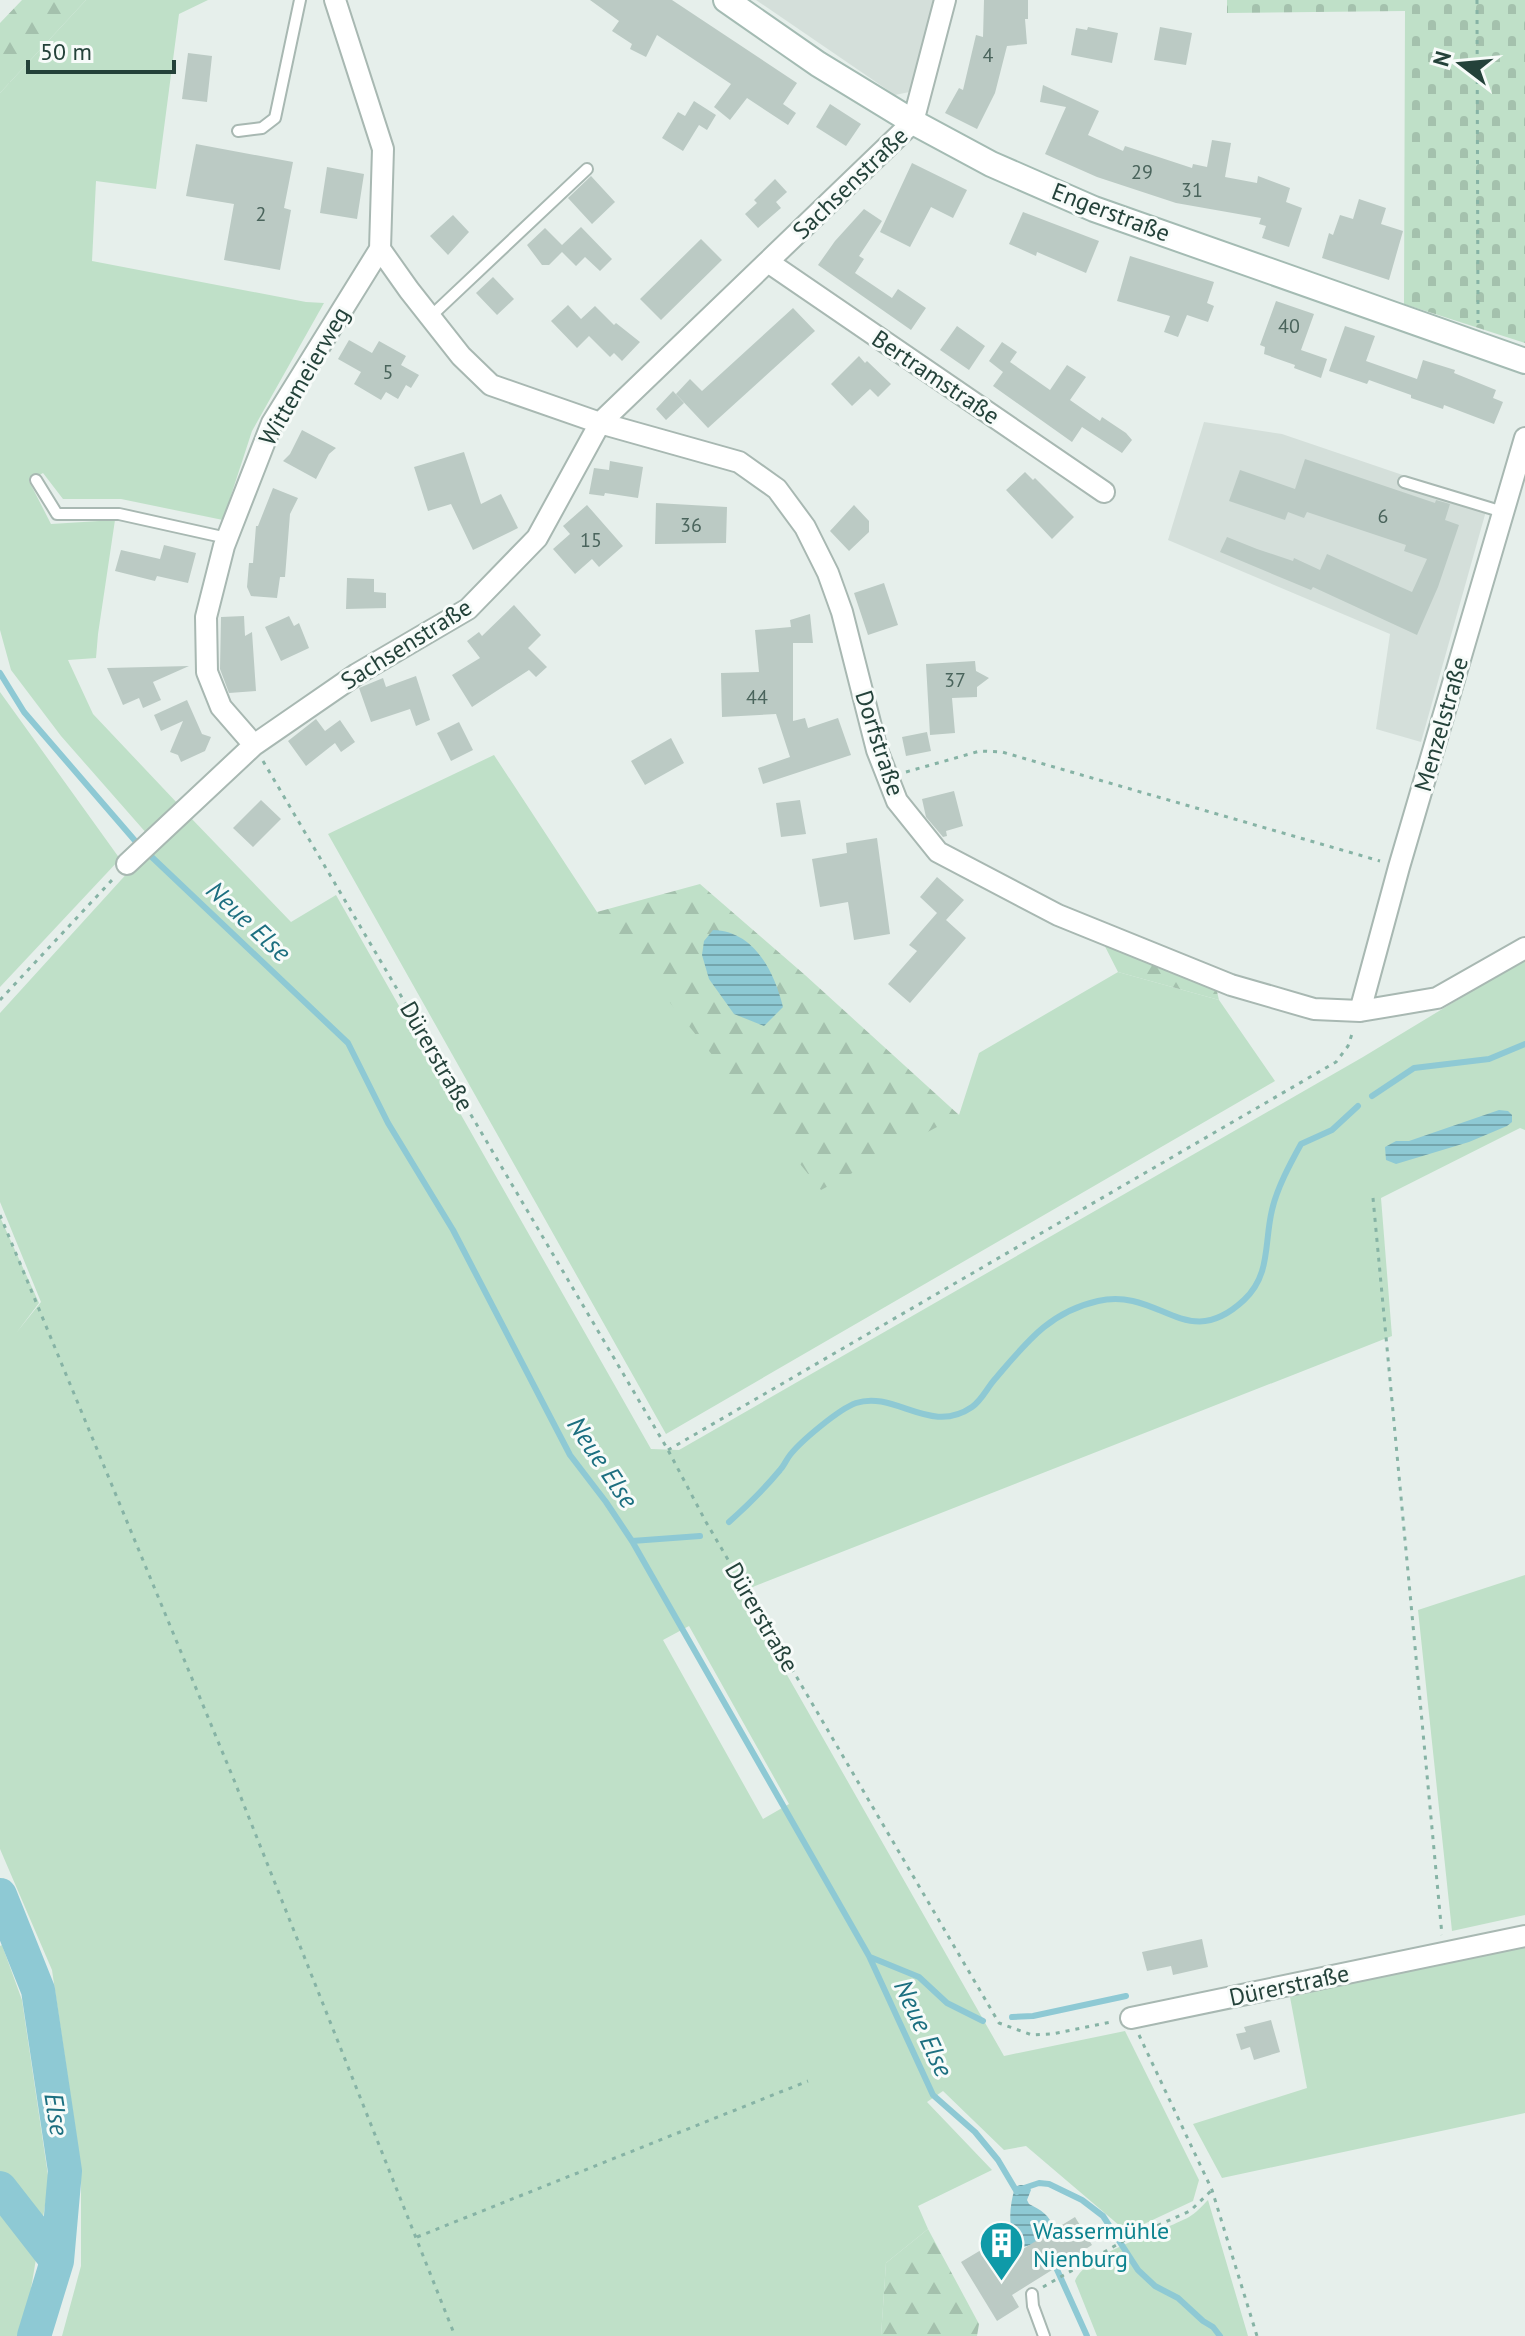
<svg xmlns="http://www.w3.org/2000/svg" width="1525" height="2336" viewBox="0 0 1525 2336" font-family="'PT Sans',sans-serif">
	<defs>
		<pattern id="forest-firs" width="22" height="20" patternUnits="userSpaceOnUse" patternTransform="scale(2)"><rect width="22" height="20" fill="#bfe0c8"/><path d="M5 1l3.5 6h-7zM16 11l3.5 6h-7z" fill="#a4c1ad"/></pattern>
		<pattern id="cemetery-stones" width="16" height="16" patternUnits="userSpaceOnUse" patternTransform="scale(2)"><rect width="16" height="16" fill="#bfe0c8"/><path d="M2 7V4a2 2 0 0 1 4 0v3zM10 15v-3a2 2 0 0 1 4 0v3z" fill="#a4c1ad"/></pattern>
		<pattern id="water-rules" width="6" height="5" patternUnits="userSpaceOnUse" patternTransform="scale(2)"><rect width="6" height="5" fill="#8ec9d4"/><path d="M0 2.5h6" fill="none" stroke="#74a5ad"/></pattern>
	</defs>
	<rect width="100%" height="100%" fill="#e6efeb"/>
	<path fill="#d4dfda" d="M756 0H936L914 91 895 95Z
		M1204 422 1282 434 1488 504 1421 742 1376 729 1390 634 1168 540Z"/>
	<path fill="#bfe0c8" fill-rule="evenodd" d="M86 0H208L179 14 156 189 96 181 92 261 306 302 324 303 252 431 223 520 121 499H63L43 473 29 481 51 524 115 520 98 634 96 658 68 660 93 714 179 805 148 835 61 736 11 670 0 630V93Z
		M0 692 120 859 0 987Z
		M494 755 597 912 959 1115 979 1053 1118 972 1219 1000 1275 1081 666 1434 328 834Z
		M190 817 291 922 336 895 651 1449 679 1450 1363 1057 1525 959V1130L1520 1128 1381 1198 1392 1336 755 1586 741 1594 1004 2056 1125 2031 1199 2180 1193 2201 1127 2232 1026 2146 1004 2150 943 2091 927 2102 992 2170 918 2206 928 2229 886 2263 881 2336H62L81 2266V2168L52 1970 0 1849V1217L39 1303 17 1332 41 1302 0 1202V1013L131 869ZM689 1626 789 1804 763 1819 663 1640Z
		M1525 1575V1915L1452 1931 1418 1610Z
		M2 1945 22 2000 49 2182 23 2336H0V1946Z
		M1525 1945V2113L1222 2178 1193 2124 1307 2088 1290 1997Z
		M1208 2200 1248 2336H1097L1075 2281C1087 2252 1162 2232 1189 2217 1196 2213 1202 2206 1208 2200Z"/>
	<path fill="url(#forest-firs)" d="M22 0H86L0 93V23Z
		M700 884 805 975 959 1115 821 1190 597 912Z
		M1090 917 1211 966 1219 1000 1118 972Z
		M928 2229 979 2324 977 2336H881L886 2263Z"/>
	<path fill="url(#cemetery-stones)" d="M1227 0H1525V343L1404 304 1405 11 1227 13Z"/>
	<path fill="url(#water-rules)" d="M713 930C754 931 774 971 783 1007L764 1026 734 1014 709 979 702 955 704 941Z
		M1499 1110 1508 1111 1512 1115V1122L1507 1126 1469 1142 1396 1164 1386 1160 1385 1147 1396 1141H1409Z
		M1020 2185H1028L1031 2190 1027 2200 1029 2204C1041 2210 1050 2215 1053 2228L1044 2235 1055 2254 1033 2244 1024 2247 1021 2242H1016C1007 2225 1010 2205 1015 2187Z"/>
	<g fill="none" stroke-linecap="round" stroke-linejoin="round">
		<path stroke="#8ec9d4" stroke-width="6" d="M0 673 24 712 137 843 348 1043 388 1123 453 1230 570 1455 606 1502 632 1541 869 1956 933 2095 975 2132 998 2160 1017 2192
			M1372 1096 1414 1068 1489 1059 1525 1044
			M729 1522C747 1506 765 1488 780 1470 784 1466 786 1460 790 1455 801 1441 839 1409 856 1403 895 1390 930 1436 972 1407 982 1400 987 1388 995 1379 1026 1343 1049 1312 1098 1301 1160 1287 1186 1354 1244 1300 1271 1275 1264 1243 1272 1210 1277 1188 1290 1164 1301 1144L1332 1130 1358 1106
			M632 1541 700 1536
			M870 1957 919 1977 947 2003 983 2021
			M1012 2017 1033 2016 1126 1996
			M1024 2188 1039 2183 1049 2184 1082 2200 1103 2216 1138 2270 1155 2286 1178 2298 1203 2321 1213 2327 1220 2336
			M1054 2263 1087 2336"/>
		<path stroke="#8ec9d4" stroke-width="34" d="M0 1895 38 1990 65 2171 57 2261 34 2336
			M0 2188 57 2261"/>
	</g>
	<path fill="#bbcac4" d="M590 0H672L797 83 783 104 796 113 788 125 747 98 730 120 714 107 731 84 657 35 646 57 630 49 632 44 612 31 619 21Z
		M984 0H1028V19H1025L1027 44 1007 46 995 93 977 129 945 113 959 88 963 90 976 35 983 37Z
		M1088 27 1118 33 1112 63 1071 55 1076 28 1087 30Z
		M1160 27 1192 33 1186 65 1154 60Z
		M188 53 212 56 207 102 182 99Z
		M1043 85 1099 111 1088 135 1123 151 1125 146 1192 168 1193 164 1207 167 1212 140 1231 143 1225 177 1257 183 1258 176 1290 188 1286 202 1302 208 1289 247 1262 238 1266 226 1259 224 1261 218 1176 203 1097 177 1045 154 1066 107 1040 102Z
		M694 101 716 115 707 130 699 125 683 151 662 138 678 112 685 116Z
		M830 104 861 124 846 146 816 127Z
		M196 144 293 162 284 208 291 210 280 270 224 260 234 204 186 196Z
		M912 163 967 190 953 218 931 207 910 247 880 232Z
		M327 167 364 174 357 219 320 213Z
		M591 176 615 202 592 224 568 198Z
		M775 179 787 192 776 202 781 208 758 228 745 214 757 203 754 200Z
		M1359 199 1386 208 1381 224 1403 231 1389 280 1322 258 1329 233 1333 235 1340 215 1353 219Z
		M864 209 882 221 859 256 864 259 855 273 892 298 898 289 926 308 911 330 818 265 835 241Z
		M1023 212 1099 241 1086 273 1037 252 1036 256 1009 244Z
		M453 215 469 232 448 255 430 236Z
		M581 227 612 259 600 271 585 257 576 266 562 252 549 265H542L527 245 545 228 562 245Z
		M701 239 722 260 661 320 640 299Z
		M1130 256 1214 282 1207 303 1214 306 1208 322 1187 315 1178 337 1164 332 1170 316 1117 301Z
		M493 277 514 299 497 315 476 293Z
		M1276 301 1314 314 1301 350 1327 359 1321 378 1294 368 1295 365 1264 354 1265 347 1260 345Z
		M568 305 581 319 595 306 614 325 616 323 640 342 622 361 614 353 610 357 589 336 577 348 551 321Z
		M793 308 815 331 708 428 676 394 690 379 702 391Z
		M957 326 985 346 969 370 940 350Z
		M1345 326 1375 336 1366 361 1417 379 1423 360 1455 370 1454 373 1496 390 1493 398 1503 402 1494 424 1444 405 1443 409 1411 398V395L1369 380 1367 384 1329 371Z
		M349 340 372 353 379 341 406 356 401 365 419 375 411 388 406 385 398 399 386 392 381 400 354 384 361 372 338 359Z
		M1002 342 1017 352 1010 362 1050 390 1067 365 1086 377 1070 400 1100 421 1102 417 1126 433 1132 440 1122 453 1082 427 1072 442 993 386 1003 372 989 361Z
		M859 356 865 363 867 361 891 384 878 397 870 389 852 406 831 384Z
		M673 391 684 403 666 420 656 409Z
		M302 430 336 448 329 454 316 479 283 461 290 454Z
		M464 452 481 504 501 494 518 528 473 550 451 504 428 511 414 467Z
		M1305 459 1435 503 1436 500 1450 504 1445 520 1459 525 1438 587 1417 635 1313 587 1311 590 1220 552 1227 537 1257 549 1293 561 1294 558 1320 570 1327 554 1412 592 1427 559 1404 551 1406 545 1307 512 1304 518 1288 512 1285 520 1229 501 1240 470 1295 489Z
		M610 461 643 467 638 498 605 493 604 496 589 494 594 468 609 470Z
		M1025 472 1033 480 1035 478 1074 517 1052 539 1006 490Z
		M273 488 298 498 290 514 285 577H280L277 598 251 596 247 587 249 563H253L256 526H258Z
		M656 503 727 507 726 543 655 544Z
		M587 505 623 546 599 567 592 559 575 574 553 549 570 534 563 526Z
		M854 505 869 521V532L849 551 830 531Z
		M164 545 196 553 188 583 157 576 155 581 115 571 121 550 160 559Z
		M347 578 374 579V592L386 593V608L346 609Z
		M884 583 898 625 868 635 854 593Z
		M514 605 541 635 528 648 547 667 536 677 529 670 472 707 452 675 480 658 467 641 479 632 482 636Z
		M810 614 813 643H793V721L805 718 808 728 838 718 851 755 763 784 758 768 790 757 776 714 722 717 721 673 759 672 755 630 791 627 790 620Z
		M244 616 245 636 252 632 256 691 229 693 220 669 221 617Z
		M289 616 294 626 299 623 309 648 281 661 265 627Z
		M975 661 976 671 989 678 977 687V697L952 698 955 733 930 735 926 664Z
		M189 666 153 682 161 700 143 708 139 698 123 705 107 668Z
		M416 676 430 720 416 726 410 709 371 722 359 688 383 678 386 687Z
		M187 700 202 734 211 737 205 751 181 762 178 755 170 752 183 721 161 731 154 715Z
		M316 719 325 731 340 720 355 742 341 752 335 743 306 766 288 741Z
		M459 722 473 750 451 761 437 733Z
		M927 732 931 751 906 756 902 737Z
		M671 738 684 763 645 785 631 761Z
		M954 791 963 826 946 831 947 836 943 837 926 817 922 799Z
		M261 800 281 819 253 847 233 828Z
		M800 800 806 834 781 837 776 803Z
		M877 838 890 934 854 940 848 902 820 907 812 859 847 853 846 843Z
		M937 877 964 900 946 920 966 938 910 1003 888 984 917 951 909 945 937 913 920 897Z
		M1202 1939 1208 1967 1173 1975 1171 1966 1147 1971 1142 1952Z
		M1271 2020 1280 2052 1254 2060 1250 2047 1241 2050 1236 2034 1246 2032 1244 2027Z
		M1075 2217 1092 2245 1012 2295 1019 2307 997 2321 961 2262 986 2247 997 2265Z"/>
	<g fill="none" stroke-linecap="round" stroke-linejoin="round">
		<defs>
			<path id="lane" d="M238 131 262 128 275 118 300 0
				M430 317 587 169
				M36 480 57 514H119L227 538
				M1404 482 1503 512
				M1032 2294 1033 2306 1044 2336"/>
			<path id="street" d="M380 249 409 290 461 356 491 385 600 423 739 462 777 489 805 527 828 573 842 612 877 750 897 801 938 852 1058 915 1231 985 1314 1009 1360 1011 1437 998 1525 948
				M768 262 1104 492
				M254 745 221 707 207 672 206 617 224 546 272 423 380 249 383 149 335 0
				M127 864 254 745 357 674 468 609 537 538 600 423 913 122 945 0
				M1360 1011 1399 867 1525 438
				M1131 2018 1525 1936"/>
			<path id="secondary" d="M726 0 818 64 913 122 991 164 1094 209 1525 361"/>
		</defs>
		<use href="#lane" stroke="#a8b8b2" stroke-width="14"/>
		<use href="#street" stroke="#a8b8b2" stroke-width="24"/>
		<use href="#secondary" stroke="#a4bbb3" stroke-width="28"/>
		<path stroke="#86b3a5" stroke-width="3" stroke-dasharray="4 6" stroke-linecap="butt" d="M1477 0 1478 323
			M263 761 668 1450 706 1522 999 2023 1032 2035 1052 2034 1111 2022
			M906 772 980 751 1002 752 1380 861
			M0 1000 113 879
			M1373 1198 1442 1935
			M0 1215 234 1780 455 2336
			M668 1450 1336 1062 1348 1046 1353 1031
			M1139 2035 1212 2190 1257 2336
			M417 2237 808 2081
			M1043 2287 1125 2240 1190 2211 1212 2190"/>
		<use href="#lane" stroke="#fff" stroke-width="10"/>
		<use href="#street" stroke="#fff" stroke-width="20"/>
		<use href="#secondary" stroke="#fff" stroke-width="24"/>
	</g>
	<defs>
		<symbol id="building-pin" viewBox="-11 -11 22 30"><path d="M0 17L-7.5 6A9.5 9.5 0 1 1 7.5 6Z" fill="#0f9aa8" stroke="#f7fbf9"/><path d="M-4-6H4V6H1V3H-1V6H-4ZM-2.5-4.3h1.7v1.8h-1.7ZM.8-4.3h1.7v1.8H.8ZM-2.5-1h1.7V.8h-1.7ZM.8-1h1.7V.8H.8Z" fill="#fff"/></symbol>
	</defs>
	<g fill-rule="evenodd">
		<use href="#building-pin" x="976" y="2218" width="51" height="69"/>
	</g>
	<g text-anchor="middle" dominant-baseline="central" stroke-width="6" stroke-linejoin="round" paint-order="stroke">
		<g font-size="20" fill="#4a645c">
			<text x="988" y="55">4</text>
			<text x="1142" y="172">29</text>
			<text x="1192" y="190">31</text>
			<text x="261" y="214">2</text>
			<text x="1289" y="326">40</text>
			<text x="388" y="372">5</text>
			<text x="1383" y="516">6</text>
			<text x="691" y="525">36</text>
			<text x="591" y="540">15</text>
			<text x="955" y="680">37</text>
			<text x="757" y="697">44</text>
		</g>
		<g font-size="24" fill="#24423a" stroke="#f7fbf9">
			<text transform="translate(850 183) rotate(-44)">Sachsenstraße</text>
			<text transform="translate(1111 212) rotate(21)">Engerstraße</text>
			<text transform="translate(304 376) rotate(-60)">Wittemeierweg</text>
			<text transform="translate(936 377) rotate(34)">Bertramstraße</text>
			<text transform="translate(406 644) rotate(-32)">Sachsenstraße</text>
			<text transform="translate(1441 724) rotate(-74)">Menzelstraße</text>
			<text transform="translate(880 743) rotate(72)">Dorfstraße</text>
			<text transform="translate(437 1056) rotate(60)">Dürerstraße</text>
			<text transform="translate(762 1617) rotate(60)">Dürerstraße</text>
			<text transform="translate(1289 1985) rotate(-12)">Dürerstraße</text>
		</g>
		<g font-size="24" fill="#0d838f" stroke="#f7fbf9" text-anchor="start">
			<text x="1033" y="2230">Wassermühle<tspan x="1033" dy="28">Nienburg</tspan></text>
		</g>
		<g font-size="26" font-style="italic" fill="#1c6f80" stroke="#f7fbf9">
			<text transform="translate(249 921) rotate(43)">Neue Else</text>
			<text transform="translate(603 1462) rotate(56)">Neue Else</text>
			<text transform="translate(924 2028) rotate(65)">Neue Else</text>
			<text transform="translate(57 2114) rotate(81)">Else</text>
		</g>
	</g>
	<g transform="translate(1461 64) rotate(286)" stroke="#f7fbf9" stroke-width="6" paint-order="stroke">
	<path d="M0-6L14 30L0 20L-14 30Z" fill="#24423a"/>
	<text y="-12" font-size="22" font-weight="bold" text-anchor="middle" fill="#24423a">N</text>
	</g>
	<path d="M28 60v12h146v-12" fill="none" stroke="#24423a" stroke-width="4"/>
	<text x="40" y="60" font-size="24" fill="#24423a" stroke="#f7fbf9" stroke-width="6" paint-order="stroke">50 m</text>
</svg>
